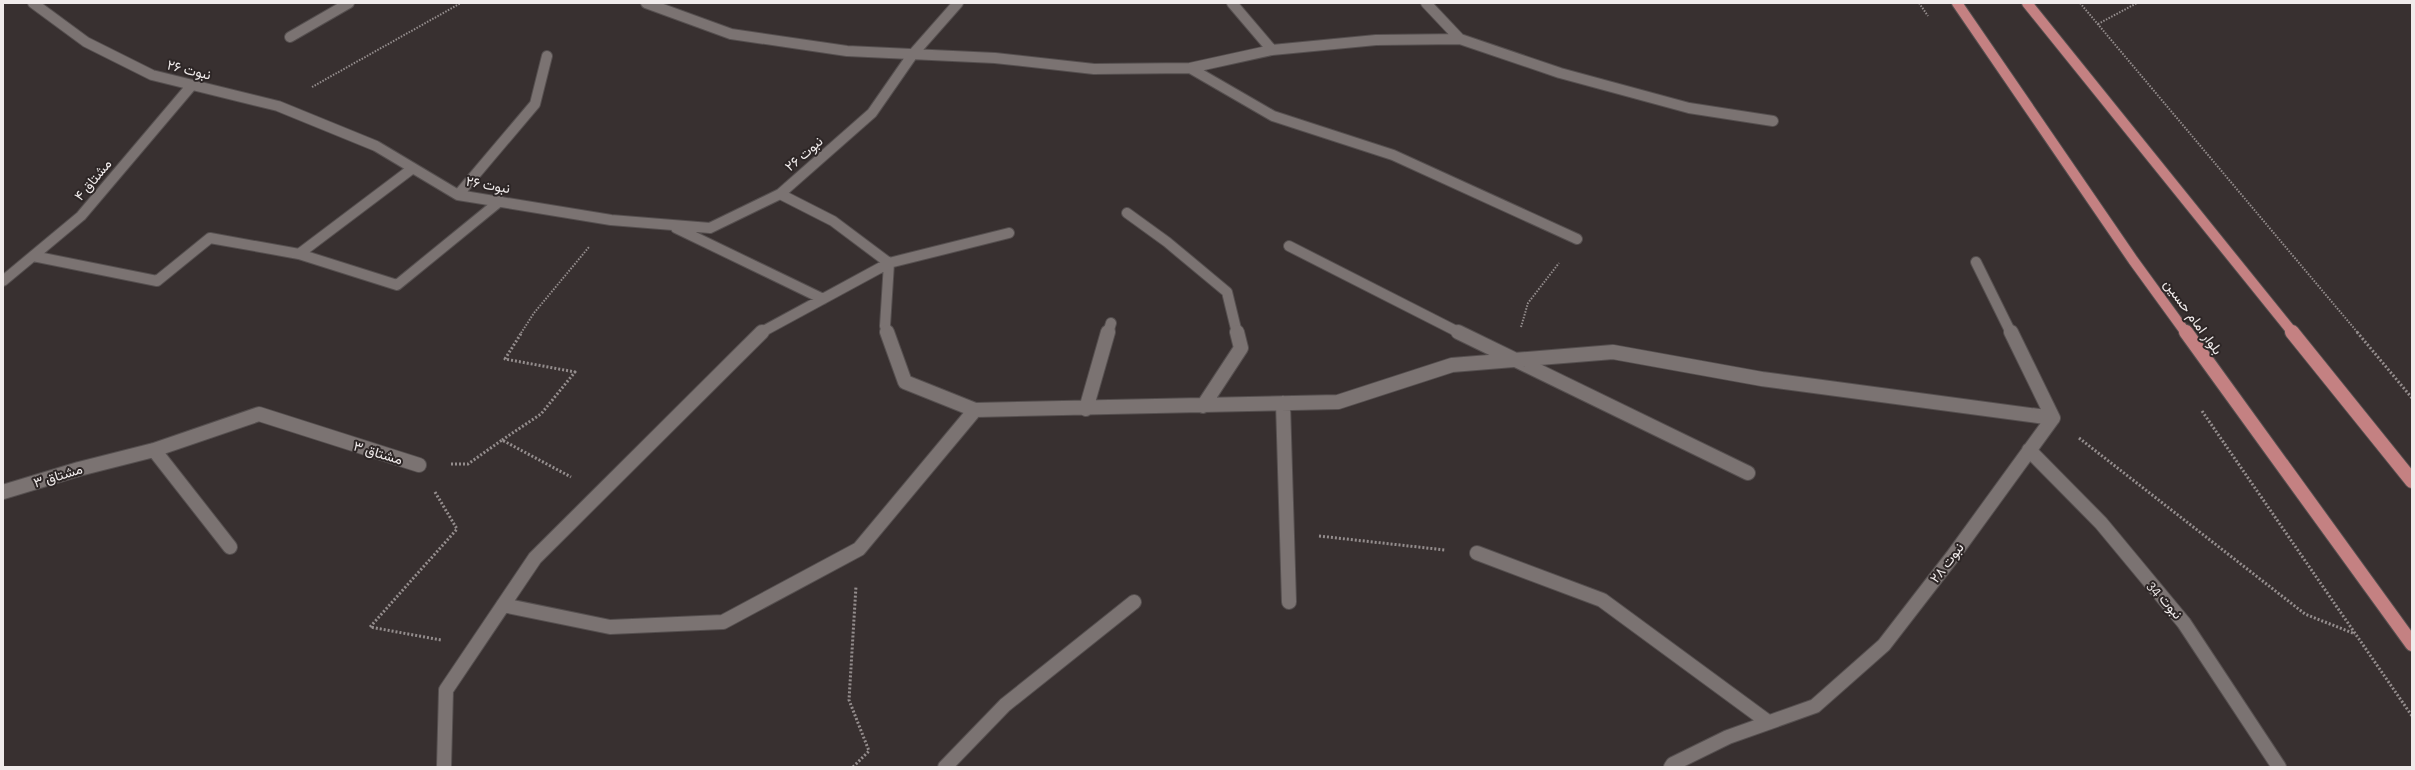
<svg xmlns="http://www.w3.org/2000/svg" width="2415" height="770" viewBox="0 0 2415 770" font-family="'Zilla Slab',Vazirmatn,serif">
	<rect width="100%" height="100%" fill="#383030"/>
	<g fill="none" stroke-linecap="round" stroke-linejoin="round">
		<defs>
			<path id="street-far1" d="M33 3 86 42 152 75 278 106 376 146 458 195 611 220 710 228 780 194 872 113 913 54 958 3
				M646 3 731 34 847 51 995 58 1094 69 1190 68 1272 50 1376 40 1460 39 1560 73 1689 108 1773 121
				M1232 3 1272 50
				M1426 3 1460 39
				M290 37 349 3
				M1190 68 1273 116 1393 155 1577 239
				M780 194 833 221 889 263 885 326 888 333
				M458 195 535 104 547 56
				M1127 213 1167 242 1227 292 1237 333
				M676 228 823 299
				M1289 246 1460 333
				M299 254 397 285 500 201
				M33 256 157 281 210 238 299 254 413 168
				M1976 262 2011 333
				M3 281 81 216 192 85
				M760 333 889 263 1009 233
				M1108 333 1111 323"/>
			<path id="street" d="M887 332 905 382 975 410 1338 402 1452 365 1613 352 1762 379 2053 418
				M1458 332 1748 473
				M1283 403 1289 602
				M1203 406 1241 348 1237 332
				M1086 409 1108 332
				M154 450 230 547
				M2029 450 2101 523 2184 623 2279 767
				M3 492 79 469 154 450 259 414 419 465
				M1477 553 1602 600 1768 722
				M503 605 610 627 723 622 859 549 975 410
				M444 767 446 690 535 558 762 332
				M945 767 1005 705 1134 602
				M1671 767 1673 764 1728 737 1815 706 1884 645 1952 557 2053 418 2011 332"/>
			<path id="primary-far1" d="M1957 3 2133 260 2186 333
				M2027 3 2293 333"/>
			<path id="primary" d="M2186 332 2412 644
				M2292 332 2412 481"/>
		</defs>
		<use href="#street-far1" stroke="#554f4f" stroke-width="12"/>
		<use href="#street" stroke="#554f4f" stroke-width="16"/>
		<use href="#primary-far1" stroke="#554f4f" stroke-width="12"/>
		<use href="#primary" stroke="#554f4f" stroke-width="16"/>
		<path stroke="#948d8d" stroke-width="2" stroke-dasharray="1.5 1.5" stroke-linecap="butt" d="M1919 3 1928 16
			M2080 3 2358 333
			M2098 24 2137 3
			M312 87 461 3
			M1521 327 1528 303 1559 263
			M521 333 534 313 589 247"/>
		<path stroke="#948d8d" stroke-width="3" stroke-dasharray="2 2" stroke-linecap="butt" d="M2357 332 2412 398
			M2202 411 2412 716
			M2079 438 2305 614 2355 634
			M502 440 541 414 575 372 505 359 522 332
			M451 464H468L502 440 571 477
			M435 492 457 529 370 627 441 640
			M1319 536 1445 550
			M853 767 869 751 849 700 856 586"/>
		<use href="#street-far1" stroke="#7b7372" stroke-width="10"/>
		<use href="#street" stroke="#7b7372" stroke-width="14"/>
		<use href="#primary-far1" stroke="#c48182" stroke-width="10"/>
		<use href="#primary" stroke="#c48182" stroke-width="14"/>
	</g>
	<g text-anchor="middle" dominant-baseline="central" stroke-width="4" stroke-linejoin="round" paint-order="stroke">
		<g font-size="14" fill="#f0ebeb" stroke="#2d2626">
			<text transform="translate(189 70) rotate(14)">نبوت ۲۶</text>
			<text transform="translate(804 154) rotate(-41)">نبوت ۲۶</text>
			<text transform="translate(93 180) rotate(-50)">مشتاق ۴</text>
			<text transform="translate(488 185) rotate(10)">نبوت ۲۶</text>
			<text transform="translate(2193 317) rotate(54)">بلوار امام حسین</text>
			<text transform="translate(378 453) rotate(17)">مشتاق ۳</text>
			<text transform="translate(58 476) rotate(-17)">مشتاق ۳</text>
			<text transform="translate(1947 563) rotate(-53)">نبوت ۲۸</text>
			<text transform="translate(2165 600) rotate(50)">نبوت 34</text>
		</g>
	</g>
	<rect width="2415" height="770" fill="none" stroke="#f0ebeb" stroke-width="8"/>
</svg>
